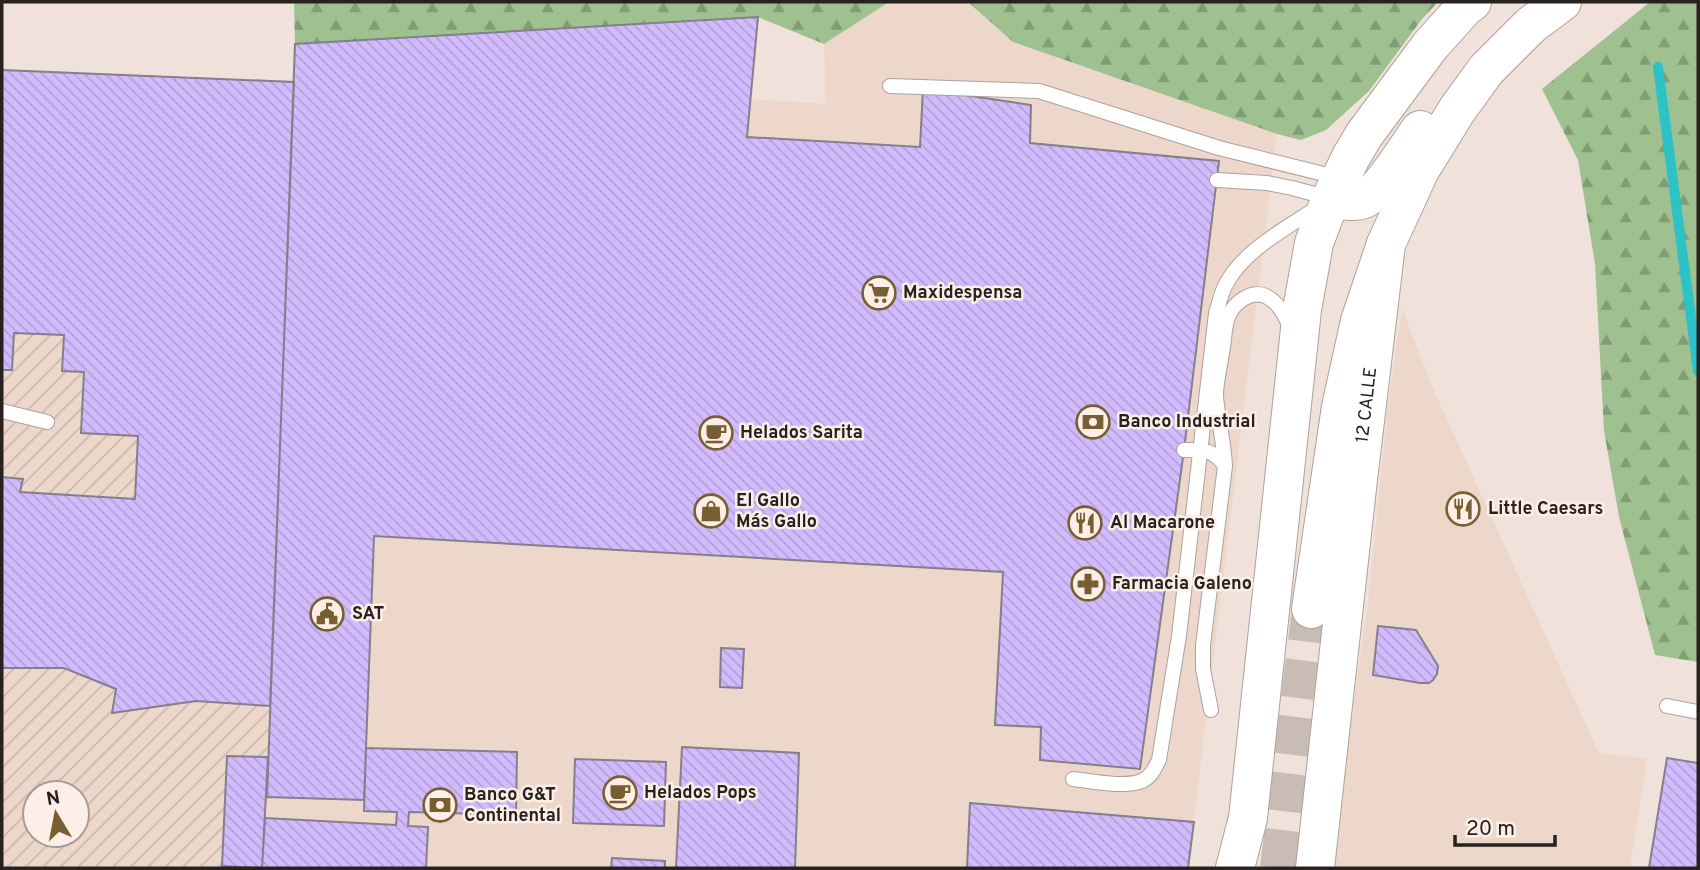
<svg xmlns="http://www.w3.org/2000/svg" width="1700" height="870" viewBox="0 0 1700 870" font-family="Overpass,sans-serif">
	<defs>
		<pattern id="industrial-furrows" width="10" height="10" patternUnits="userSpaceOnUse" patternTransform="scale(1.75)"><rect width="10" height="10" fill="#edd7cb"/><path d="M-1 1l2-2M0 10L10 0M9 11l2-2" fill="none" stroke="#cbb8ae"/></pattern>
		<pattern id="forest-firs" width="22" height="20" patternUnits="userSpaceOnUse" patternTransform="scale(1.75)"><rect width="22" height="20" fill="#9fc190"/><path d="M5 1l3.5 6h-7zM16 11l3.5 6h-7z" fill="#829c75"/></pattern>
		<pattern id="building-back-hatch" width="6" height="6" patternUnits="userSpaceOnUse" patternTransform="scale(1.75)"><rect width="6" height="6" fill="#d1bbfd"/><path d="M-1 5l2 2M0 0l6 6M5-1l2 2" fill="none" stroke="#b3a0d8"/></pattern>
	</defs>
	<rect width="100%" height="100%" fill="#f0e2da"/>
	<path fill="#edd7cb" d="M889 2H968L1013 42 1277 134 1188 868H262L267 797 295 44 758 17 750 99 826 104 824 44Z
		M1402 308 1432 386 1599 753 1647 759 1630 868H1329L1367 611 1388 406Z"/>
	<path fill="url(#industrial-furrows)" fill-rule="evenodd" d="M2 70 294 82 267 797 262 868H2ZM35 793H77V835H35Z"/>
	<path fill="url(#forest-firs)" d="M294 2H889L824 44 758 17 295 44Z
		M968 2H1438L1422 19 1369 91 1326 130 1301 140 1277 134 1013 42Z
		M1650 2H1698V662L1655 655 1619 517 1604 431 1595 264 1578 160 1542 89Z"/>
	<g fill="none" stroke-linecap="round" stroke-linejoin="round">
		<path stroke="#2ec2c7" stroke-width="10" d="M1658 67 1698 371"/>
	</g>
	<path fill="url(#building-back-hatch)" stroke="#837f8c" stroke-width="2" d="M758 17 747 137 920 147 923 89 1031 105 1030 143 1219 161 1184 450 1140 769 1040 760 1041 727 995 725 1003 572 374 536 364 800 267 797 295 44Z
		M2 70 294 82 270 706 196 701 112 713 116 689 64 668H2V477L23 479 20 492 135 499 138 436 81 433 84 372 62 371 64 335 14 333 12 370H2Z
		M1378 626 1416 630 1438 666 1437 674 1433 680 1429 683H1420L1373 675Z
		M721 648 744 649 742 688 720 687Z
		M682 747 799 753 795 868H676Z
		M366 748 517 752 516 815 409 812 408 826 428 827 426 868H262L265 818 396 825 397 812 364 811Z
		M227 756 268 757 262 868 222 866Z
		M1667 758 1698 763V868H1649Z
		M575 759 666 762 664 826 573 823Z
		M970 803 1194 822 1188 868H967Z
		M612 858 665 861V868H611Z"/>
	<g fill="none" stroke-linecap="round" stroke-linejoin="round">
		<path stroke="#c8bcb5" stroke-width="38" stroke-dasharray="38 19" stroke-linecap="butt" d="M1279 868 1311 609"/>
		<defs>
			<path id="service" d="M890 86 1039 91 1219 148 1340 178
				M1217 180 1267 183 1292 188 1329 198
				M2 411 47 422
				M1184 450C1204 450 1213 449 1225 466L1203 645V669L1211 710
				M1225 466C1224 442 1218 420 1216 396 1216 380 1221 363 1223 347 1225 337 1224 324 1229 315 1232 308 1237 303 1243 299 1266 284 1283 308 1290 328
				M1667 706 1698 712
				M1073 779C1092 781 1124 788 1142 781 1151 777 1155 768 1159 760L1179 636 1216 313C1219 304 1221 294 1225 286 1242 251 1287 228 1318 207"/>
			<g id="secondary">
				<path d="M1331 198C1341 200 1354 203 1364 199 1381 192 1408 146 1420 130"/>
				<path d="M1235 868 1248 818 1302 310 1314 243 1331 198 1351 157 1364 135 1430 46 1465 7 1472 2"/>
				<path id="s1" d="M1315 868 1357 488 1386 244 1420 170 1457 110 1486 70 1531 25 1562 2"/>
			</g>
			<path id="trunk" d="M1311 609 1341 407 1360 321 1386 244"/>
		</defs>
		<use href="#service" stroke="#aea19a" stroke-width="16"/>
		<use href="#secondary" stroke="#aea19a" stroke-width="40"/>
		<use href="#trunk" stroke="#aea19a" stroke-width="40"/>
		<use href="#service" stroke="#fff" stroke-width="14"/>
		<use href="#secondary" stroke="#fff" stroke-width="38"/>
		<use href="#trunk" stroke="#fff" stroke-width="38"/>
	</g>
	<defs>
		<symbol id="supermarket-ring" viewBox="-11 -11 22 22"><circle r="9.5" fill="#fdefe7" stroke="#785e30" stroke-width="1.5"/><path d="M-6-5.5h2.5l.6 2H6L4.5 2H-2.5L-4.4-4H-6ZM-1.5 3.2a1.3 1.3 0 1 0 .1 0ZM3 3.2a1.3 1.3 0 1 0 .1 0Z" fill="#785e30"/></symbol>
		<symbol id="bank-ring" viewBox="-11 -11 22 22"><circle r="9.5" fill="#fdefe7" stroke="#785e30" stroke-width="1.5"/><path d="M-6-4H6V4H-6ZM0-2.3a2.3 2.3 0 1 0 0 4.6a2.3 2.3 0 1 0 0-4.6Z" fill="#785e30"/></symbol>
		<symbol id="cafe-ring" viewBox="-11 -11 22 22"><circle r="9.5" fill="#fdefe7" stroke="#785e30" stroke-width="1.5"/><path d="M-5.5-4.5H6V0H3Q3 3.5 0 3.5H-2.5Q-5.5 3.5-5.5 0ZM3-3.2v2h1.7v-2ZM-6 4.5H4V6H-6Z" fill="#785e30"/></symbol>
		<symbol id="restaurant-ring" viewBox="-11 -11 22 22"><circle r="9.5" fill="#fdefe7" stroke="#785e30" stroke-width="1.5"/><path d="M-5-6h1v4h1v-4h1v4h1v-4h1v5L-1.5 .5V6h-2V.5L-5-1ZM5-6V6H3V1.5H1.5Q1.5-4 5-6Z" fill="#785e30"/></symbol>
		<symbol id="shop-ring" viewBox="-11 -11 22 22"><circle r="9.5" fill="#fdefe7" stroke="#785e30" stroke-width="1.5"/><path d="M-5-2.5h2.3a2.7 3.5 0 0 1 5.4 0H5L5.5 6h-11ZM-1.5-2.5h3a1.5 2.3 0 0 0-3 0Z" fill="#785e30"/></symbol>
		<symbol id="pharmacy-ring" viewBox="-11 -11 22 22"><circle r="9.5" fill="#fdefe7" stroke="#785e30" stroke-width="1.5"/><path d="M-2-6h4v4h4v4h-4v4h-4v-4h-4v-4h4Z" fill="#785e30"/></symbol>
		<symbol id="civic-ring" viewBox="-11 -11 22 22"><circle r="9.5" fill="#fdefe7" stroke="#785e30" stroke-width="1.5"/><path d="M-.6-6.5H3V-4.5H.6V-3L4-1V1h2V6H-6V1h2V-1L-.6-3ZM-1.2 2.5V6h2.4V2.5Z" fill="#785e30"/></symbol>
	</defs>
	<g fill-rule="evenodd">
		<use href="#supermarket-ring" x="860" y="274" width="38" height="38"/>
		<use href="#bank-ring" x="1074" y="403" width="38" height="38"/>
		<use href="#cafe-ring" x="697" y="414" width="38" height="38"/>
		<use href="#restaurant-ring" x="1444" y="490" width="38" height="38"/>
		<use href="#shop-ring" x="692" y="492" width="38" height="38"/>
		<use href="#restaurant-ring" x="1066" y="504" width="38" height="38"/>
		<use href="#pharmacy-ring" x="1069" y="565" width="38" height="38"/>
		<use href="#civic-ring" x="308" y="595" width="38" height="38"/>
		<use href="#cafe-ring" x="601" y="774" width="38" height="38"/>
		<use href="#bank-ring" x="421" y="786" width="38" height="38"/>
	</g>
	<g text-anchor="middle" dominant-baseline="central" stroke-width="5" stroke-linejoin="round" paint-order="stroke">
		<g font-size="18" font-weight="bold" fill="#27221f" stroke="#fdefe7" text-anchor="start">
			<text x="903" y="293">Maxidespensa</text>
			<text x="1118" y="422">Banco Industrial</text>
			<text x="740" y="433">Helados Sarita</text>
			<text x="736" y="501">El Gallo<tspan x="736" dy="21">Más Gallo</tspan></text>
			<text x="1488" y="509">Little Caesars</text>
			<text x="1110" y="523">Al Macarone</text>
			<text x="1112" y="584">Farmacia Galeno</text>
			<text x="352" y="614">SAT</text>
			<text x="644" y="793">Helados Pops</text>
			<text x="464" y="795">Banco G&amp;T<tspan x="464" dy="21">Continental</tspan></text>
		</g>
		<g font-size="18" fill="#27221f" stroke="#fdefe7">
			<text stroke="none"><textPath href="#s1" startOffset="466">12 CALLE</textPath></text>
		</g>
	</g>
	<rect width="1700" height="870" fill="none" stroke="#27221f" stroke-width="7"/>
	<g transform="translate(56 814) rotate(350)"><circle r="33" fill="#fdefe7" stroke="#a79d97" stroke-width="2"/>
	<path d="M0-5L12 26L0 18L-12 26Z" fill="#785e30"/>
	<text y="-10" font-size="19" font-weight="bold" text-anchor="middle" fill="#27221f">N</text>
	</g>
	<path d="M1455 835v10h100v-10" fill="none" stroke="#27221f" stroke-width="3.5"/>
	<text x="1466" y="835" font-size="21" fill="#27221f" stroke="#fdefe7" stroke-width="5" paint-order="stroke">20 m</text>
</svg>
